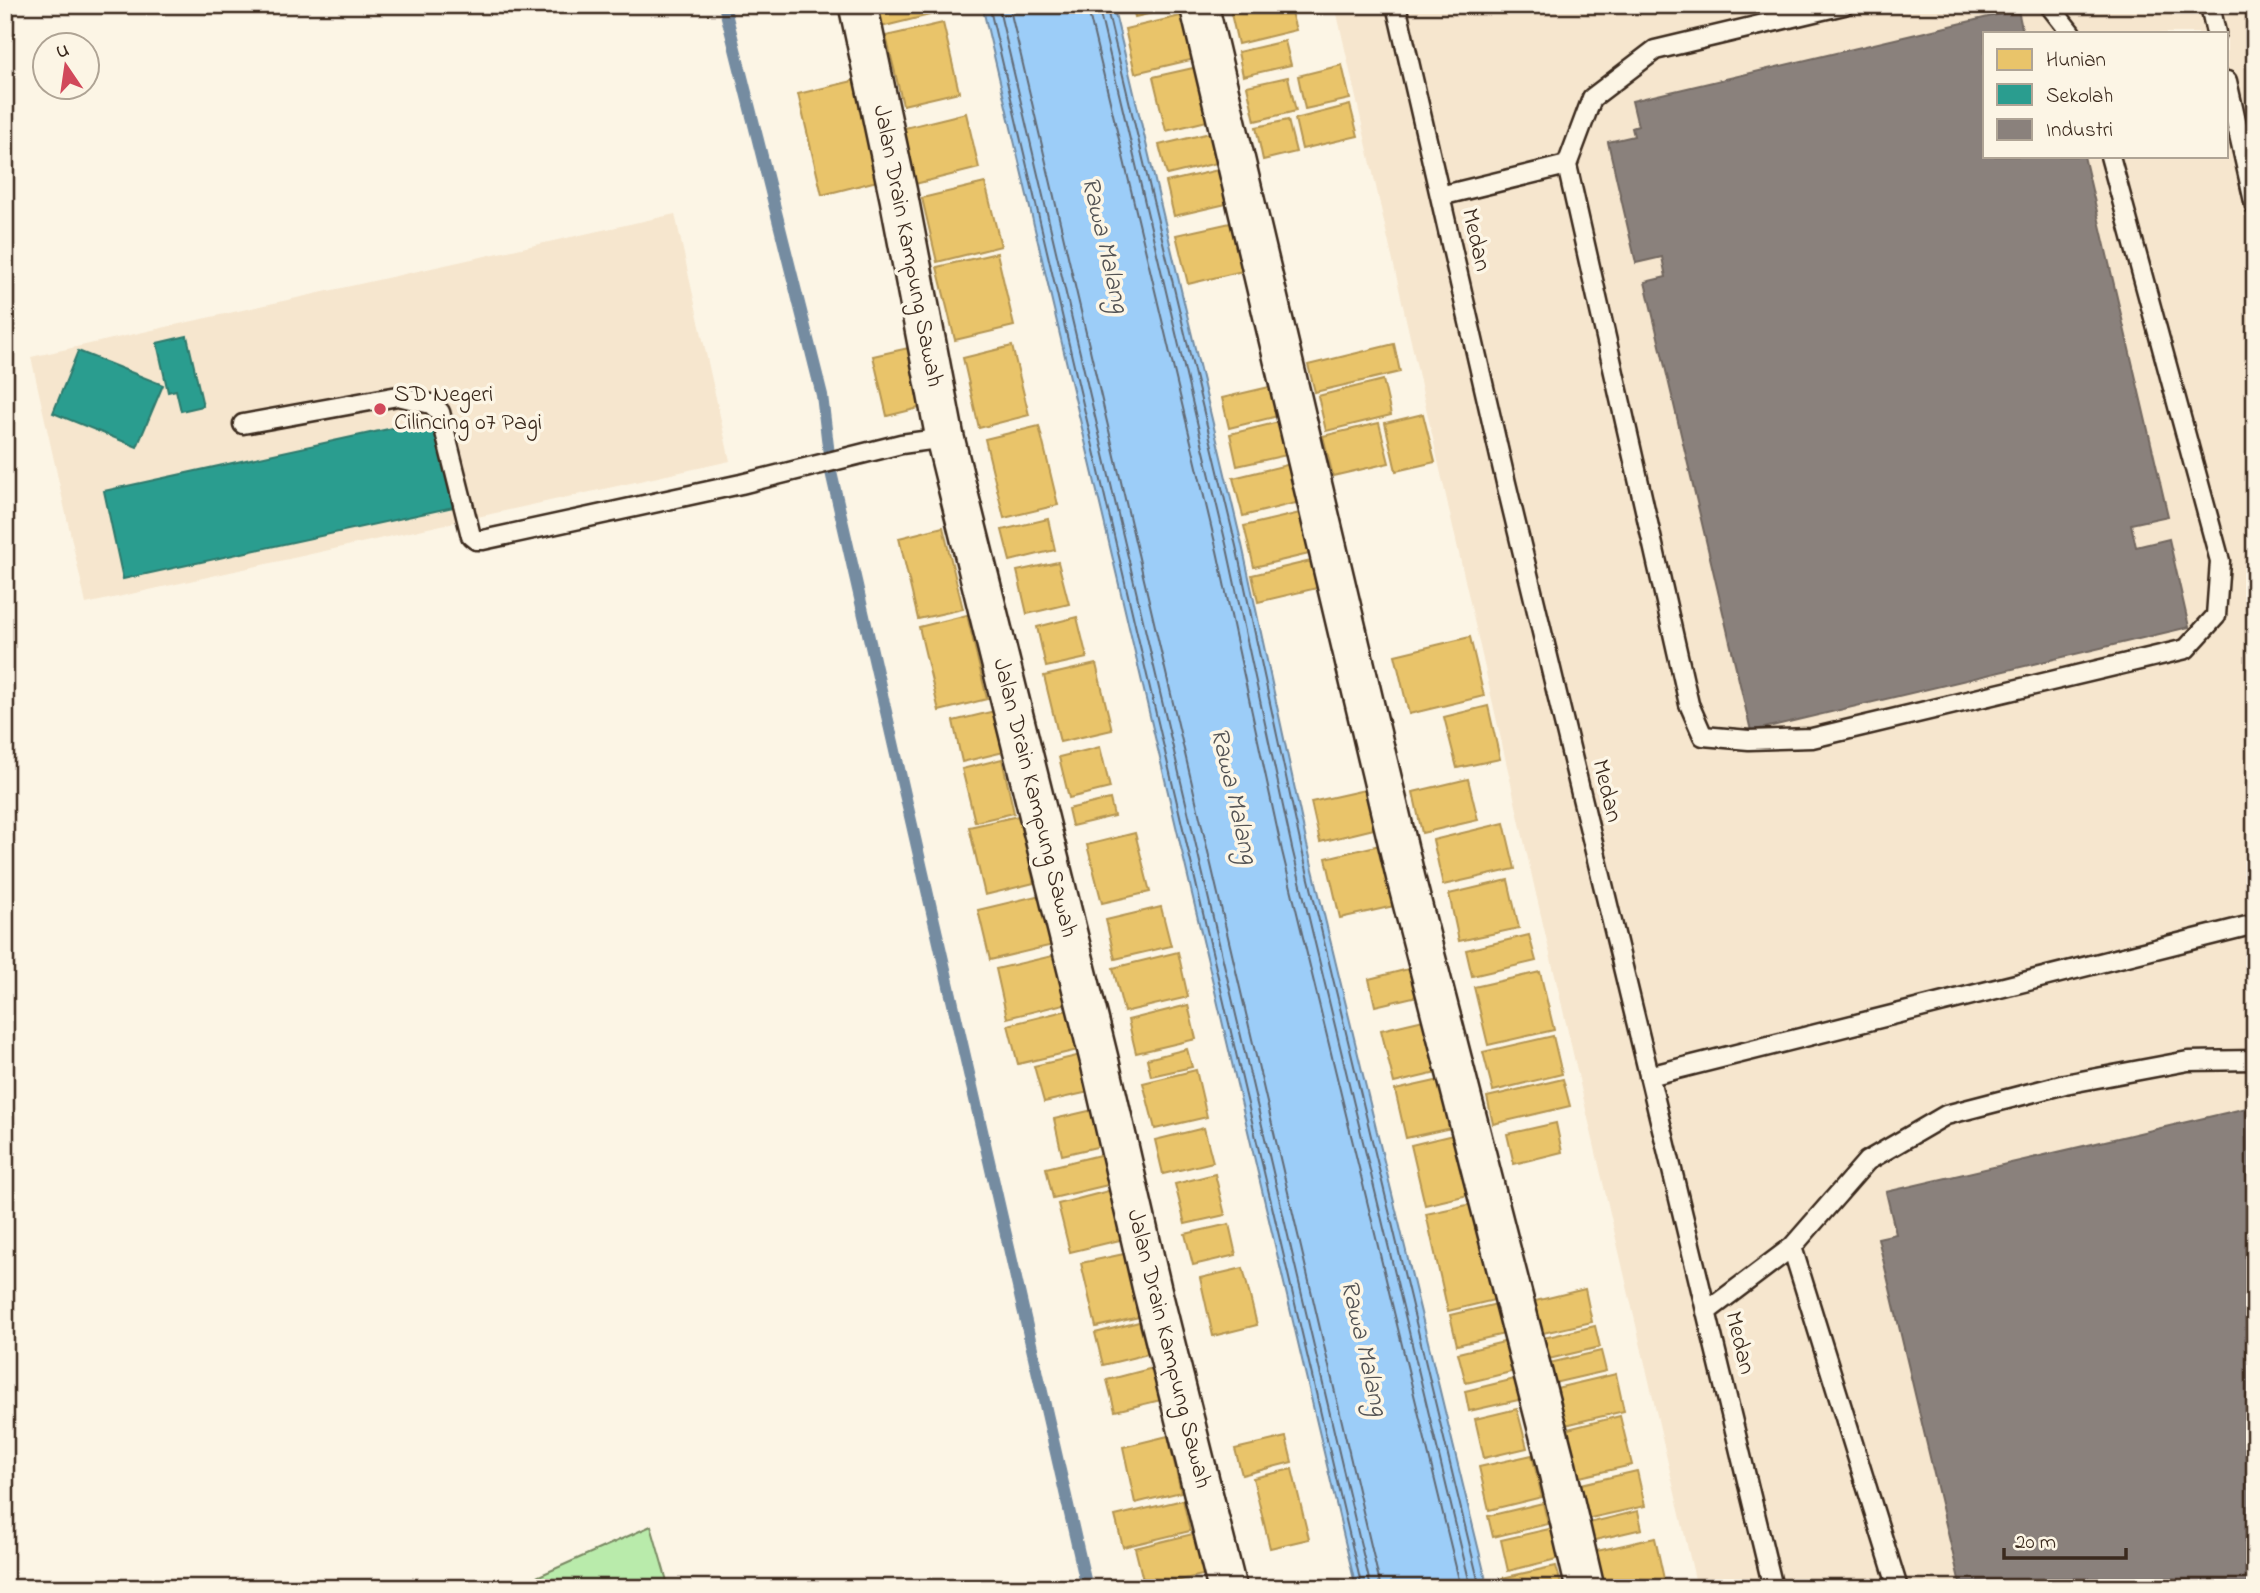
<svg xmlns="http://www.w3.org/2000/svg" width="2260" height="1593" viewBox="0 0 2260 1593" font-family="'Indie Flower',sans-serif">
	<rect width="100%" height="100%" fill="#fcf5e5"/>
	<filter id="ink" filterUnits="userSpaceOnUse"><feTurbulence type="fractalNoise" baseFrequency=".0143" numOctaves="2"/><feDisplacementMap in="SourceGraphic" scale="14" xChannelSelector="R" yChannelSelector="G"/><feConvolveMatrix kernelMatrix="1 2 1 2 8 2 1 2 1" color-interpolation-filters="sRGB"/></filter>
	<g filter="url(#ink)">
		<path fill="#f6e6ce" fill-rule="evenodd" d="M1335 5H2255V1588H1697L1533 881ZM1985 33H2227V156H1985Z
			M675 214 730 461 86 604 31 357Z"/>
		<path fill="#b9ebab" stroke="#7a8a64" stroke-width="2" d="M651 1526 669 1588H512Z"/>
		<path fill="#9ccdf8" stroke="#758ca1" stroke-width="2" d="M982 5H1113L1242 545 1307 845 1488 1588H1356Z"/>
		<path fill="#e9c46a" stroke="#b59653" stroke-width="2" d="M876 5H945L946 11 881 27Z
			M1132 5H1187L1135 17Z
			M1229 5H1289L1296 30 1238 44Z
			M1189 14 1199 58 1135 73 1125 29Z
			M943 23 959 92 903 105 886 36Z
			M1285 41 1291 65 1243 76 1238 52Z
			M1342 65 1350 99 1305 109 1298 76Z
			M1202 66 1215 119 1166 131 1153 77Z
			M1288 77 1296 111 1255 121 1247 86Z
			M857 80 881 180 822 195 798 94Z
			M1350 105 1358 136 1302 149 1295 119Z
			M966 113 979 168 915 184 901 129Z
			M1288 120 1296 152 1263 160 1256 127Z
			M1214 132 1221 162 1167 175 1159 145Z
			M1227 168 1235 202 1174 216 1166 182Z
			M985 183 1001 246 937 262 922 198Z
			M1235 222 1247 270 1188 284 1176 235Z
			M997 253 1014 326 955 340 937 267Z
			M1394 344 1400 372 1315 392 1308 365Z
			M1012 346 1029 415 979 428 963 358Z
			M913 347 927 406 887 416 873 356Z
			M1383 380 1391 415 1326 431 1318 396Z
			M1278 385 1286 414 1229 428 1222 398Z
			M1423 414 1435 462 1396 471 1385 423Z
			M1283 421 1291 454 1237 466 1230 434Z
			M1379 423 1389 463 1333 476 1323 436Z
			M1039 426 1058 505 1004 518 985 439Z
			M1295 463 1304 501 1243 516 1233 478Z
			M1300 513 1309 554 1254 567 1244 526Z
			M1048 519 1055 550 1010 561 1002 530Z
			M943 527 963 609 918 619 899 538Z
			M1311 561 1317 588 1258 602 1252 575Z
			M1058 562 1069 604 1027 614 1017 571Z
			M967 615 987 699 939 711 919 627Z
			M1077 617 1087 658 1046 667 1037 627Z
			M1470 637 1484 696 1409 714 1395 655Z
			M1096 664 1112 730 1060 742 1044 676Z
			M1488 706 1500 759 1457 768 1444 717Z
			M999 710 1008 751 962 762 953 721Z
			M1100 747 1110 788 1069 798 1059 757Z
			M1002 759 1014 813 975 822 962 769Z
			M1468 779 1478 820 1422 833 1413 792Z
			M1365 790 1374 829 1320 842 1311 802Z
			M1110 799 1114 816 1072 826 1068 809Z
			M1018 816 1034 883 985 895 969 827Z
			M1504 823 1515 869 1443 885 1433 840Z
			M1135 833 1150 892 1102 903 1087 845Z
			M1380 845 1394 906 1340 918 1326 858Z
			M1508 880 1519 928 1459 941 1449 894Z
			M1045 894 1057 944 990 960 978 910Z
			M1161 907 1171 946 1115 959 1106 920Z
			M1529 935 1536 961 1472 976 1466 950Z
			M1178 952 1188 997 1124 1012 1113 968Z
			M1061 954 1072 1002 1007 1018 996 969Z
			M1424 965 1430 993 1375 1006 1369 979Z
			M1540 972 1554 1030 1488 1045 1474 987Z
			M1188 1005 1196 1039 1136 1053 1128 1020Z
			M1072 1009 1082 1049 1018 1064 1008 1025Z
			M1428 1019 1441 1072 1394 1083 1381 1030Z
			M1553 1036 1562 1074 1493 1091 1483 1052Z
			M1187 1049 1192 1067 1151 1076 1147 1059Z
			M1081 1055 1089 1092 1044 1102 1034 1066Z
			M1196 1070 1207 1117 1155 1129 1143 1083Z
			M1563 1079 1570 1106 1493 1124 1487 1097Z
			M1440 1080 1451 1128 1406 1138 1395 1090Z
			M1093 1110 1101 1146 1062 1155 1054 1119Z
			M1556 1123 1562 1152 1514 1164 1507 1134Z
			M1204 1128 1213 1162 1163 1174 1155 1140Z
			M1453 1135 1468 1195 1425 1205 1411 1145Z
			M1104 1154 1112 1184 1053 1198 1046 1168Z
			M1215 1174 1225 1215 1185 1224 1175 1184Z
			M1112 1190 1124 1239 1070 1252 1058 1204Z
			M1472 1204 1494 1300 1448 1311 1426 1214Z
			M1229 1224 1236 1255 1193 1265 1185 1234Z
			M1124 1254 1139 1317 1096 1327 1081 1263Z
			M1243 1268 1257 1325 1213 1336 1200 1278Z
			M1585 1289 1592 1322 1534 1335 1527 1303Z
			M1497 1304 1504 1334 1457 1345 1450 1315Z
			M1139 1322 1148 1354 1103 1365 1095 1333Z
			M1595 1326 1600 1347 1540 1361 1535 1340Z
			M1508 1341 1515 1371 1466 1383 1458 1353Z
			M1601 1351 1606 1371 1545 1385 1541 1365Z
			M1157 1367 1165 1399 1115 1411 1107 1380Z
			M1616 1374 1624 1411 1557 1427 1548 1390Z
			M1519 1378 1523 1399 1469 1411 1465 1391Z
			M1517 1409 1527 1448 1484 1458 1475 1419Z
			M1620 1416 1632 1465 1571 1479 1560 1431Z
			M1168 1436 1181 1492 1135 1503 1123 1447Z
			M1286 1437 1292 1462 1242 1475 1235 1449Z
			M1532 1455 1542 1497 1489 1510 1479 1467Z
			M1292 1469 1309 1539 1270 1548 1253 1478Z
			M1637 1471 1645 1506 1572 1522 1564 1488Z
			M1183 1500 1190 1531 1123 1547 1115 1516Z
			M1543 1503 1548 1524 1493 1537 1488 1516Z
			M1638 1511 1642 1529 1582 1543 1577 1526Z
			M1558 1527 1565 1557 1508 1571 1501 1540Z
			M1201 1532 1211 1573 1145 1588 1135 1548Z
			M1655 1538 1666 1588H1596L1588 1553Z
			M1556 1566 1562 1588H1505L1502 1578Z"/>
		<path fill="#2a9d8f" stroke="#2f7a6d" stroke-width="2" d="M187 336 203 406 181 411 176 390 168 392 157 343Z
			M78 351 163 385 137 447 53 413Z
			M439 418 458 506 123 579 104 491Z"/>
		<path fill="#8a817c" stroke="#726760" stroke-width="2" d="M2018 10 2023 33H1985V156H2084L2168 516 2131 524 2136 547 2169 539 2189 627 1751 731 1645 282 1666 277 1662 257 1636 263 1608 142 1634 136 1632 128 1638 126 1632 101Z
			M2247 1108 2255 1143V1588H1961L1878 1238 1896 1234 1886 1192Z"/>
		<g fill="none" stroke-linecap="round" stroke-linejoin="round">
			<path stroke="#626b75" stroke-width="2" d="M989 5 1362 1588
				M998 5 1371 1588
				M1009 5 1381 1588
				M1087 5 1217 551 1282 851 1461 1588
				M1098 5 1227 548 1292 848 1471 1588
				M1106 5 1236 546 1301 846 1480 1588"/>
			<path stroke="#758ca1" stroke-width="12" d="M724 5 822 395 831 472 1087 1588"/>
			<defs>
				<path id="service" d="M1396 5 1506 483 1773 1588
					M1844 5 1655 50 1592 98 1567 165 1689 704 1703 736 1749 740 1812 738 2186 649 2216 616 2220 561 2110 156
					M2049 5 2071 33
					M2210 5 2216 33
					M2227 81 2255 206
					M1440 196 1567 165
					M243 424 398 396 431 404 440 412 471 536 476 540H483L741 484 901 444 945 438
					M1649 1076 2255 924
					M1792 1247 1898 1588
					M1706 1312 1792 1247 1867 1161 1946 1115 2065 1084 2188 1061 2255 1060"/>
				<path id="minor" d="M858 5 899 198 945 438 1100 1063 1152 1289 1227 1588
					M1199 5 1406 879 1555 1459 1585 1588"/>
			</defs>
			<use href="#service" stroke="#3b2a1e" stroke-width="23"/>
			<use href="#minor" stroke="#3b2a1e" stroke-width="42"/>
			<use href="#service" stroke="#fcf5e5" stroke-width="18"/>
			<use href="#minor" stroke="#fcf5e5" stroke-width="37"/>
		</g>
	</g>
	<circle fill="#d1495b" stroke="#fcf5e5" stroke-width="2.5" cx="380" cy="409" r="7"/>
	<g text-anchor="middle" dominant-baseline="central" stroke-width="7" stroke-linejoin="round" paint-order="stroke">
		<g font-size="24" fill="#3b2a1e" stroke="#fcf5e5">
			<text transform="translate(1475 240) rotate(77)">Medan</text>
			<text transform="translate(907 246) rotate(79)">Jalan Drain Kampung Sawah</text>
			<text transform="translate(1606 791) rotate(76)">Medan</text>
			<text transform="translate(1034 798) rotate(76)">Jalan Drain Kampung Sawah</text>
			<text transform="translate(1739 1343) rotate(76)">Medan</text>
			<text transform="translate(1168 1349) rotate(76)">Jalan Drain Kampung Sawah</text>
		</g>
		<g font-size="24" fill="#3b2a1e" stroke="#fcf5e5" text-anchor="start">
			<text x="394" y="395">SD Negeri<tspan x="394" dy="28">Cilincing 07 Pagi</tspan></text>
		</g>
		<g font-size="26" font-style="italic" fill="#535354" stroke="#fcf5e5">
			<text transform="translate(1104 245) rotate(77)">Rawa Malang</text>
			<text transform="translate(1233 796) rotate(77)">Rawa Malang</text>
			<text transform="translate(1363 1348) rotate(77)">Rawa Malang</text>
		</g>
	</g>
	<rect width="2260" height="1593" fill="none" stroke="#fcf5e5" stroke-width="28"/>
	<rect x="14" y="14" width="2232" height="1565" fill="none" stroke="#3b2a1e" stroke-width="2.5" filter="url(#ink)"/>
	<rect x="1983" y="32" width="245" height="126" fill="#fcf5e5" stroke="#afa495" stroke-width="2"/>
	<rect x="1997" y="49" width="35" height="21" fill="#e9c46a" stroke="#afa495" stroke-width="2"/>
	<text x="2046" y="66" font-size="21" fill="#3b2a1e">Hunian</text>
	<rect x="1997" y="84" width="35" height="21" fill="#2a9d8f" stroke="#afa495" stroke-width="2"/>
	<text x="2046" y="102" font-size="21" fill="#3b2a1e">Sekolah</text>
	<rect x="1997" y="119" width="35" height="21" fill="#8a817c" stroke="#afa495" stroke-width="2"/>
	<text x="2046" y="136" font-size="21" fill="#3b2a1e">Industri</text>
	<g transform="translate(66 66) rotate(347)"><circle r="33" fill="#fcf5e5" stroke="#afa495" stroke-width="2"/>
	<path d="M0-5L12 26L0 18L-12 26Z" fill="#d1495b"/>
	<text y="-10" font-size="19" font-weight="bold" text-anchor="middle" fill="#3b2a1e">U</text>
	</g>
	<path d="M2004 1548v10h122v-10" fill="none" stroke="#3b2a1e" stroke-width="3.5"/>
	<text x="2015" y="1548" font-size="21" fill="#3b2a1e" stroke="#fcf5e5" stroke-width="5" paint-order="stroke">20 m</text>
</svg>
